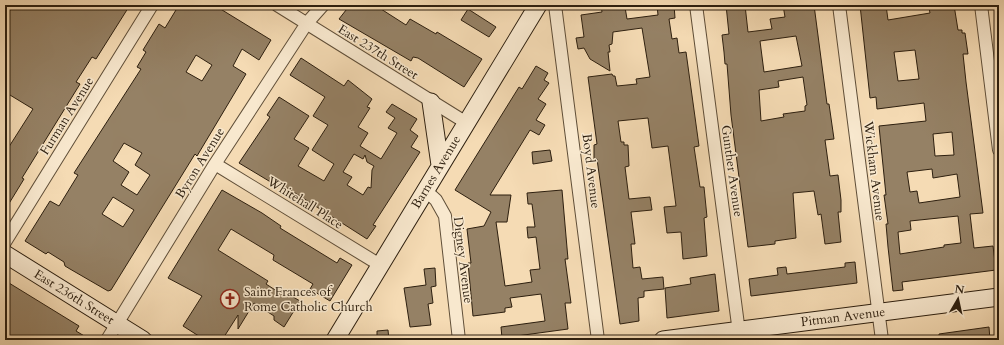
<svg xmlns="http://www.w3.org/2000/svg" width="1004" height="345" viewBox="0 0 1004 345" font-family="Cardo,serif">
	<rect width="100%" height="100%" fill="#f5dbb4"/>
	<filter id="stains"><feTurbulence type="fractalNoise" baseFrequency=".005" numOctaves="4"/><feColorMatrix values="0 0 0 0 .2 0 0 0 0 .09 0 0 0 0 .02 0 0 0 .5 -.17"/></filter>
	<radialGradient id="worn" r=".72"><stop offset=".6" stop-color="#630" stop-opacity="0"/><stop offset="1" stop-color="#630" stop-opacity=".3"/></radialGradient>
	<path fill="#958165" stroke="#2d1f0f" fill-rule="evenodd" d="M13 5H130L96 59 92 57 76 82 80 84 22 178 24 179 5 210V153L33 109 5 92V19Z
		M179 5H214L271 40 259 60 242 49 233 66 246 74 197 156 195 154 111 290 108 291 70 269 65 266 64 262 48 252 46 254 25 241 50 201 59 206 78 175 74 173 141 69 137 67 146 52 143 50 159 24 165 28ZM196 55 212 65 202 81 186 72ZM124 143 142 153 135 165 150 175 137 195 121 185 129 172 113 161ZM113 197 134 210 123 227 102 214Z
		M350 5H385L381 9 406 25 410 19 436 34 437 32 482 59 464 87 418 58 413 57 411 61 339 19Z
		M601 5H621V8L625 7 627 19 658 15 657 5H674L675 18 669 19 672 39 677 38 679 53 686 52 699 146 694 147 700 187H704L707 217 704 218 707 256 683 259 681 232 667 233 664 207 676 206 668 146 652 148 648 118 618 121 621 142H624V145H628L629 166 625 167 629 199 650 197 652 210 631 212 635 244H631L633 268 640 267 642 279 663 277 664 289 644 291V297L638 298 639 321 620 324 597 159H594V145L597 144 588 77 612 74 613 76H615L617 86 637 84 636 79 650 77 642 28 613 32 612 44 609 45 610 52H608L610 71 590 59 584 48 578 49 576 38 584 37 581 15 602 12Z
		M726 5H745L748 32 772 29 770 19 785 17 783 5H814L827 104H829L834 139 825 140 830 176 838 175 841 200V212H838L841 242 825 244 821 214 818 215 814 191 793 193 796 238 775 241V244L748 247 731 115 727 64H725L724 52 722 35 729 34ZM796 36 802 66 764 72 760 41ZM803 77 807 105 805 106V111L783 114 784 117 761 121 759 90 779 87 778 81Z
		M860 5H886L888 20 930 13 929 8 954 5 958 30H962V33H965L968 54H963L966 82 983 213 970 214 974 248 993 246 996 270 902 282 903 290 893 291 888 247 886 224H888L884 195H886L879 126 926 121 924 103 877 109 876 97 870 98ZM915 50 919 79 898 81 894 52ZM952 132 954 155 935 156 933 134ZM932 169 933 178 957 174 960 197 919 203 917 191 910 192 907 172ZM958 216 961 243 944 245V247L900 254 898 232 911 230 910 221Z
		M468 9 496 27 489 37 461 20Z
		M301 58 344 86 348 80 372 99 367 107 370 108 358 127 368 133 360 146 381 159 397 133 388 128 395 118 386 112 392 104 417 119 410 130 418 136 411 147 420 152 373 225 376 226 367 239 281 184 279 187 239 163 270 117 267 115 279 97 309 116 294 139 309 148 298 166 324 181 334 164 312 150 328 125 313 116 325 97 290 75ZM354 154 363 159 365 155 367 162 374 166 372 170 371 188 368 187 363 195 347 185 352 177 343 172Z
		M536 66 548 73 544 80 549 83 538 99 546 104 536 120 545 125 539 135 530 130 490 195H511L507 222H496L505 286 532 282 530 270 540 269 536 237 528 238 527 227H535L532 204H528L527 193 562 190 568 259H565L571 303H565L568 329 502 338 501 327 545 321 541 294 510 298 512 307 505 308V312L473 316 468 263H471L467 229 484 226 491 212 455 190 519 87 522 89Z
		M550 150 552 161 533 164 532 152Z
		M222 190 262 213 281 226 280 228 337 263 340 258 352 265 330 301 310 289 313 284 273 260 274 255 231 229 218 250 268 281 266 284 286 297 288 294 300 301 284 327 274 320V316L254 303 238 329V315L222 340H205L183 326 202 296 168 278Z
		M855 262 857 283 751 296 749 279 778 275 777 268 786 267 787 274 845 267V263Z
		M435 268 436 286 431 287 433 303 428 304 431 325 410 327 404 288 426 285 424 269Z
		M715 274 719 311 667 318 665 288 691 284 690 278Z
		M9 283 79 326 76 331 91 340H5V289Z
		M989 327 990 340H939V334Z
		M388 330 389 340H377V331Z"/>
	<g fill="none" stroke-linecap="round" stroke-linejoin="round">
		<defs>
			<path id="street" d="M277 5 465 122
				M555 5 598 340
				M696 5 740 340
				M839 5 882 340
				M981 5 999 150
				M215 164 380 265
				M425 190 436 200 445 216 459 340
				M5 242 152 5
				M107 340 215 164 307 23 323 5"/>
			<path id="secondary" d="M431 102 440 165
				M5 254 143 340
				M335 340 538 5
				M663 340 999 297"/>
		</defs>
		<use href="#street" stroke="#5f4e38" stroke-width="14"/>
		<use href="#secondary" stroke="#2d1f0f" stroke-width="19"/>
		<use href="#street" stroke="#f8e8ce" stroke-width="12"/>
		<use href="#secondary" stroke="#f8e8ce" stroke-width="17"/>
	</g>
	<defs>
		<symbol id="church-ring" viewBox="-11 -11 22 22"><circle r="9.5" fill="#f8e8ce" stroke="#8f2418" stroke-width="1.5"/><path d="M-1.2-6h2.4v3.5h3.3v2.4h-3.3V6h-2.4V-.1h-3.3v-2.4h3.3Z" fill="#8f2418"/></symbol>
	</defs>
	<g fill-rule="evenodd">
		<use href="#church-ring" x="219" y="288" width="22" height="22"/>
	</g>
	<g text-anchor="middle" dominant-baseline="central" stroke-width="3" stroke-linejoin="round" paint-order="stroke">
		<g font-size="13" fill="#2d1f0f" stroke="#f8e8ce">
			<text transform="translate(378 52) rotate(32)">East 237th Street</text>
			<text transform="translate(67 116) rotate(-58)">Furman Avenue</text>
			<text transform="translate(200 163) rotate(-58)">Byron Avenue</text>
			<text transform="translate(591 171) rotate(83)">Boyd Avenue</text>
			<text transform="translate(732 171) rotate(82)">Gunther Avenue</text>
			<text transform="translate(874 171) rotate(83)">Wickham Avenue</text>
			<text transform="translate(436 172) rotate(-59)">Barnes Avenue</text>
			<text transform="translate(305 203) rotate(32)">Whitehall Place</text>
			<text transform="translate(463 260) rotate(83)">Digney Avenue</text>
			<text transform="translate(74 297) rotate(32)">East 236th Street</text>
			<text transform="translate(843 317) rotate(-7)">Pitman Avenue</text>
		</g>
		<g font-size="13" fill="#2d1f0f" stroke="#f8e8ce" text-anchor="start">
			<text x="244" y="292">Saint Frances of<tspan x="244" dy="15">Rome Catholic Church</tspan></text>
		</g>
	</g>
	<rect width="1004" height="345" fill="none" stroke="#f5dbb4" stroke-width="20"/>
	<rect x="6" y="6" width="992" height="333" fill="none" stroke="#2d1f0f" stroke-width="2"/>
	<rect x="10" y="10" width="984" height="325" fill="none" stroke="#2d1f0f"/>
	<g transform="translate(958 299) rotate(9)" stroke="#f8e8ce" stroke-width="3" paint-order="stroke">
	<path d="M0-3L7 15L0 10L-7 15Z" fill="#2d1f0f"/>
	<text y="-6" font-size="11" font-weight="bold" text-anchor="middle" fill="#2d1f0f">N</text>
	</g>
	<rect width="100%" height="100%" filter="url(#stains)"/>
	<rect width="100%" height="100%" fill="url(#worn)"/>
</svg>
